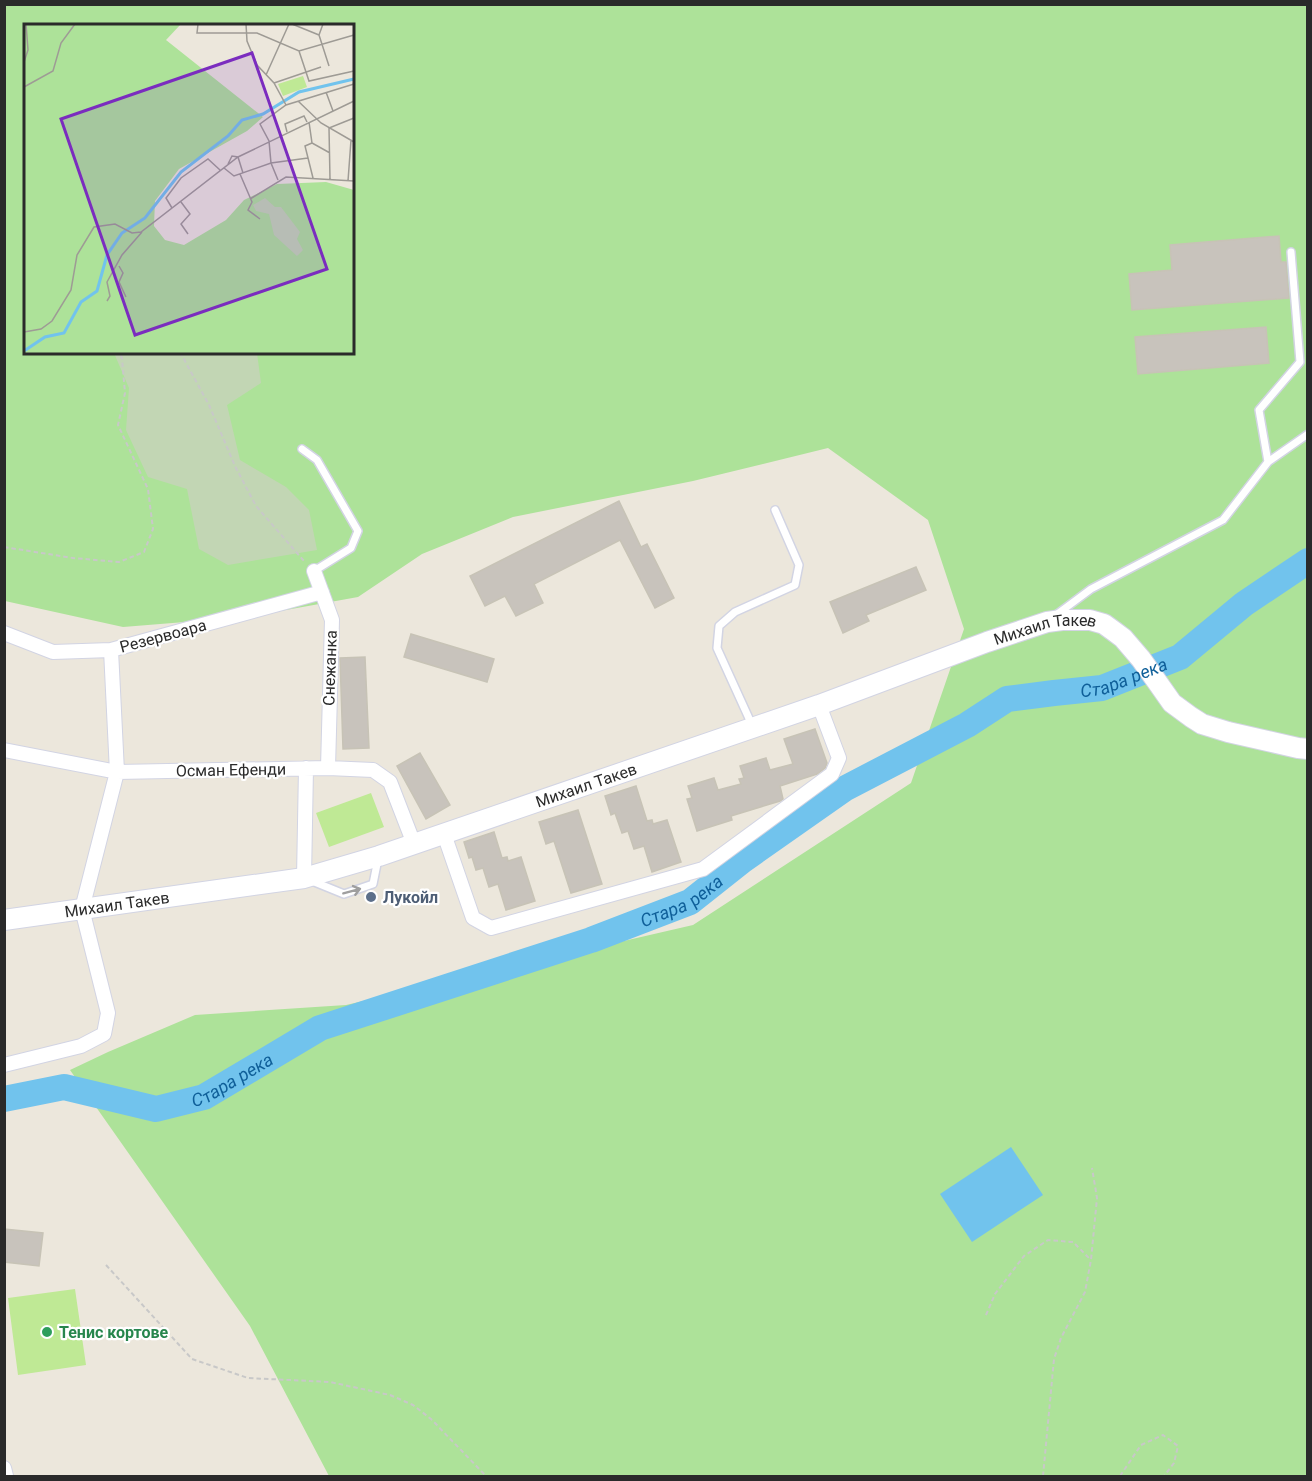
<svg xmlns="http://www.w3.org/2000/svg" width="1312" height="1481" viewBox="0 0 1312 1481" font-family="Roboto,sans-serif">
	<rect width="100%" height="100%" fill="#ece7dc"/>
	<path fill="#ade299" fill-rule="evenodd" d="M5 5H1307V1476H329L250 1326 70 1070 108 1052 195 1015 346 1005 693 925 911 783 964 629 928 520 828 448 693 481 513 517 422 554 358 597 247 617 123 627 5 601ZM26 26H352V352H26Z"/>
	<path fill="#c2d6b4" d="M114 353H257L261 383 227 405 240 460 286 487 309 510 317 550 228 565 199 549 187 489 148 477 126 430 129 388Z"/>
	<path fill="#bfe995" d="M371 793 384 827 329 847 316 813Z
		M75 1289 86 1365 18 1375 8 1298Z"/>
	<path fill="#71c3ed" d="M1011 1147 1043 1195 972 1242 940 1194Z"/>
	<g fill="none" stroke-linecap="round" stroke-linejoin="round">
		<path stroke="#71c3ed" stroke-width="26" id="s1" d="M4 1099 64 1087 156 1109 204 1097 320 1028 591 940 690 902 743 860 844 789 967 725 1007 699 1054 693 1102 688 1180 657 1244 604 1308 561"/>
	</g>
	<path fill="#c8c3bc" stroke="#c7c3b6" stroke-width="1.5" d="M1279 236 1281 262H1286L1289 298 1132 310 1129 274 1172 270 1170 245Z
		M1266 327 1269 363 1138 374 1135 337Z
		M619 501 641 547 647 544 674 598 655 608 620 540 534 584 543 603 516 616 505 596 485 606 470 576Z
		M916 567 926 590 866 615 869 621 843 633 830 602Z
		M411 634 494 659 487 682 404 657Z
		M365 657 369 748 343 749 340 658Z
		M815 729 827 763 825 768 817 774 780 786 783 799 780 801 731 816 732 820 697 831 687 799 692 798 688 786 714 778 718 790 741 784 739 779 744 778 740 766 766 758 770 770 793 764 784 739Z
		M420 753 450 805 426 819 397 766Z
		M636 786 647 821 652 820 653 824 667 820 681 862 652 872 644 846 634 849 628 831 622 833 615 813 611 815 605 796Z
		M578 810 602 884 571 893 554 841 546 844 539 822Z
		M494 832 502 858 507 857 508 861 521 857 535 901 506 910 498 884 489 887 483 868 476 870 472 857 469 858 464 842Z
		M4 1229 43 1233 39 1266 4 1262Z"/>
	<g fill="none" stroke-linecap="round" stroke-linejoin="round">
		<defs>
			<path id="lane" d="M302 449 317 460 358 531 351 548 314 571
				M1268 462 1259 410 1300 362 1291 252
				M1056 615 1091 589 1223 520 1268 462 1308 434
				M752 725 717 648 719 626 735 612 795 585 799 565 775 510
				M312 881 344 894 373 884 378 859"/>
			<path id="street" d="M314 571 332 620 328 768
				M4 633 53 652 111 650 322 592
				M4 750 117 772 328 768 373 770 390 782 414 844
				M444 834 473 918 491 928 703 869 832 774 839 758 819 705
				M304 878 306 768
				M4 1065 81 1046 104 1034 108 1013 82 909 117 772 111 650
				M4 1468 6 1476"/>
			<g id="secondary">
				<path id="s2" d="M4 920 304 878 379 856 819 705 987 642 1047 622 1062 620H1090L1104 624 1115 632 1123 638 1141 659 1172 703 1191 717 1202 724 1228 732 1298 748 1308 749"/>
			</g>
		</defs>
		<use href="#lane" stroke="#d2d4e3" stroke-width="10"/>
		<use href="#street" stroke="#d2d4e3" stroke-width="16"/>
		<use href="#secondary" stroke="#d2d4e3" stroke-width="22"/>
		<path stroke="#c8c8c8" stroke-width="2" stroke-dasharray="4.5 3" stroke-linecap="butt" d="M180 352 209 405 235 466 256 506 304 561
			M4 547 73 558 119 562 144 552 153 529 148 489 118 425 125 393 122 359 120 352
			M106 1265 192 1359 248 1378 330 1382 390 1395 413 1405 431 1419 486 1476
			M986 1315 995 1294 1024 1256 1048 1240 1073 1242 1091 1260
			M1043 1476 1054 1359 1061 1338 1085 1292 1091 1260 1097 1198 1092 1168
			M1120 1476 1141 1445 1163 1435 1178 1446 1174 1463 1164 1476"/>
		<use href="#lane" stroke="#fff" stroke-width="7"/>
		<use href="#street" stroke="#fff" stroke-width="14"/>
		<use href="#secondary" stroke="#fff" stroke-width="20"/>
	</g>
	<defs><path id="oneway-shaft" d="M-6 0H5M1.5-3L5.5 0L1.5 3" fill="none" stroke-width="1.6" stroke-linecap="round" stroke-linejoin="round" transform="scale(1.5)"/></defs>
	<use stroke="#9f9f9f" href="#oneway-shaft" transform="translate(352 891) rotate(-15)"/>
	<circle fill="#5c6f8a" stroke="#fff" stroke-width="2" cx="371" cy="897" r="6"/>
	<circle fill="#2e9e5b" stroke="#fff" stroke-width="2" cx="47" cy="1332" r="6"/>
	<g text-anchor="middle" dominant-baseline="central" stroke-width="4.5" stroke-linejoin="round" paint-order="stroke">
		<g font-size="16" fill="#2a2a2a" stroke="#fff">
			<text stroke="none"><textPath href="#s2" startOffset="1086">Михаил Такев</textPath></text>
			<text transform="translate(163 636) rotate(-15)">Резервоара</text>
			<text transform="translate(330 668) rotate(-88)">Снежанка</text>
			<text transform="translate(231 770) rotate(-1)">Осман Ефенди</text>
			<text stroke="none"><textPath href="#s2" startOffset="600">Михаил Такев</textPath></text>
			<text stroke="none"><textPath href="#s2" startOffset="114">Михаил Такев</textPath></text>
		</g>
		<g font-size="16" font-weight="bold" fill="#4e5e75" stroke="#fff" text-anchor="start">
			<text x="383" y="897">Лукойл</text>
		</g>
		<g font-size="16" font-weight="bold" fill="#27864d" stroke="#fff" text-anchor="start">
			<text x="59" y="1332">Тенис кортове</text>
		</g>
		<g font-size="18" font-style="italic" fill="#0f5f99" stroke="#fff">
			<text stroke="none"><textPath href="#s1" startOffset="1228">Стара река</textPath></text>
			<text stroke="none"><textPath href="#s1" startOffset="724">Стара река</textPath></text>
			<text stroke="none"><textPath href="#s1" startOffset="238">Стара река</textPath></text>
		</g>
	</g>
	<g transform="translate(24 24)">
		<rect width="330" height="330" fill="#ece7dc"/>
		<path d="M0 0H157L142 16 239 93 223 107 155 145 131 177 130 202 141 216 160 221 202 196 220 176 253 160 302 158 330 166V330H0Z" fill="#ade299"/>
		<path d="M241 174 251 183H257L276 208 273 215 279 226 273 232 250 211 245 190 232 187 229 181Z" fill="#c2d6b4"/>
		<path d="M279 52 283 63 259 72 254 60Z" fill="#bfe995"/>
		<path fill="none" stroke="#71c3ed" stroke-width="3" d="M0 327 21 313 40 309 57 278 73 267 83 231 98 209 121 194 157 148 204 112 218 96 239 90 275 68 330 55"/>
		<path fill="none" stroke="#9e9b95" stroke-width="1.5" d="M174 0 173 9H233L275 27 330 11M222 0 223 17 233 41 250 59 262 81M268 0 295 11M299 0 295 11 305 42M330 0V42M275 27 285 57 330 47M0 38 4 26 2 0M242 51 265 0M250 59 297 43M0 63 29 47 37 19 51 0M302 68 309 87M274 77 297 99 330 118M285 98 288 119 306 129M263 108 261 100 280 92 283 98M288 119 281 122 289 154M204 140 208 132 214 133 219 149M200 144 210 152 247 139 284 134M216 150 228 178 224 186 236 195M306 155 305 104 330 94M254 156 247 139 245 117 236 100 262 81 330 60M324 157 327 116M226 175 262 153 330 157M157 178 166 190 157 200 164 210M148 184 142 174 157 154 184 135 196 146M95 242 99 249 95 258 102 273M83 277 86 272 83 258 98 231 118 208M0 308 17 305 28 297 47 266 53 231 70 203 91 200 108 209 117 208 214 133 330 77"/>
		<path fill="#7b2cbf" fill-opacity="0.15" stroke="#7b2cbf" stroke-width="3" d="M228 29 303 245 111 311 37 95Z"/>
		<rect width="330" height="330" fill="none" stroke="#2a2a2a" stroke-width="3"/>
	</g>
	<rect width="1312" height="1481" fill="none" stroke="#2a2a2a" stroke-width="12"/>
</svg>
